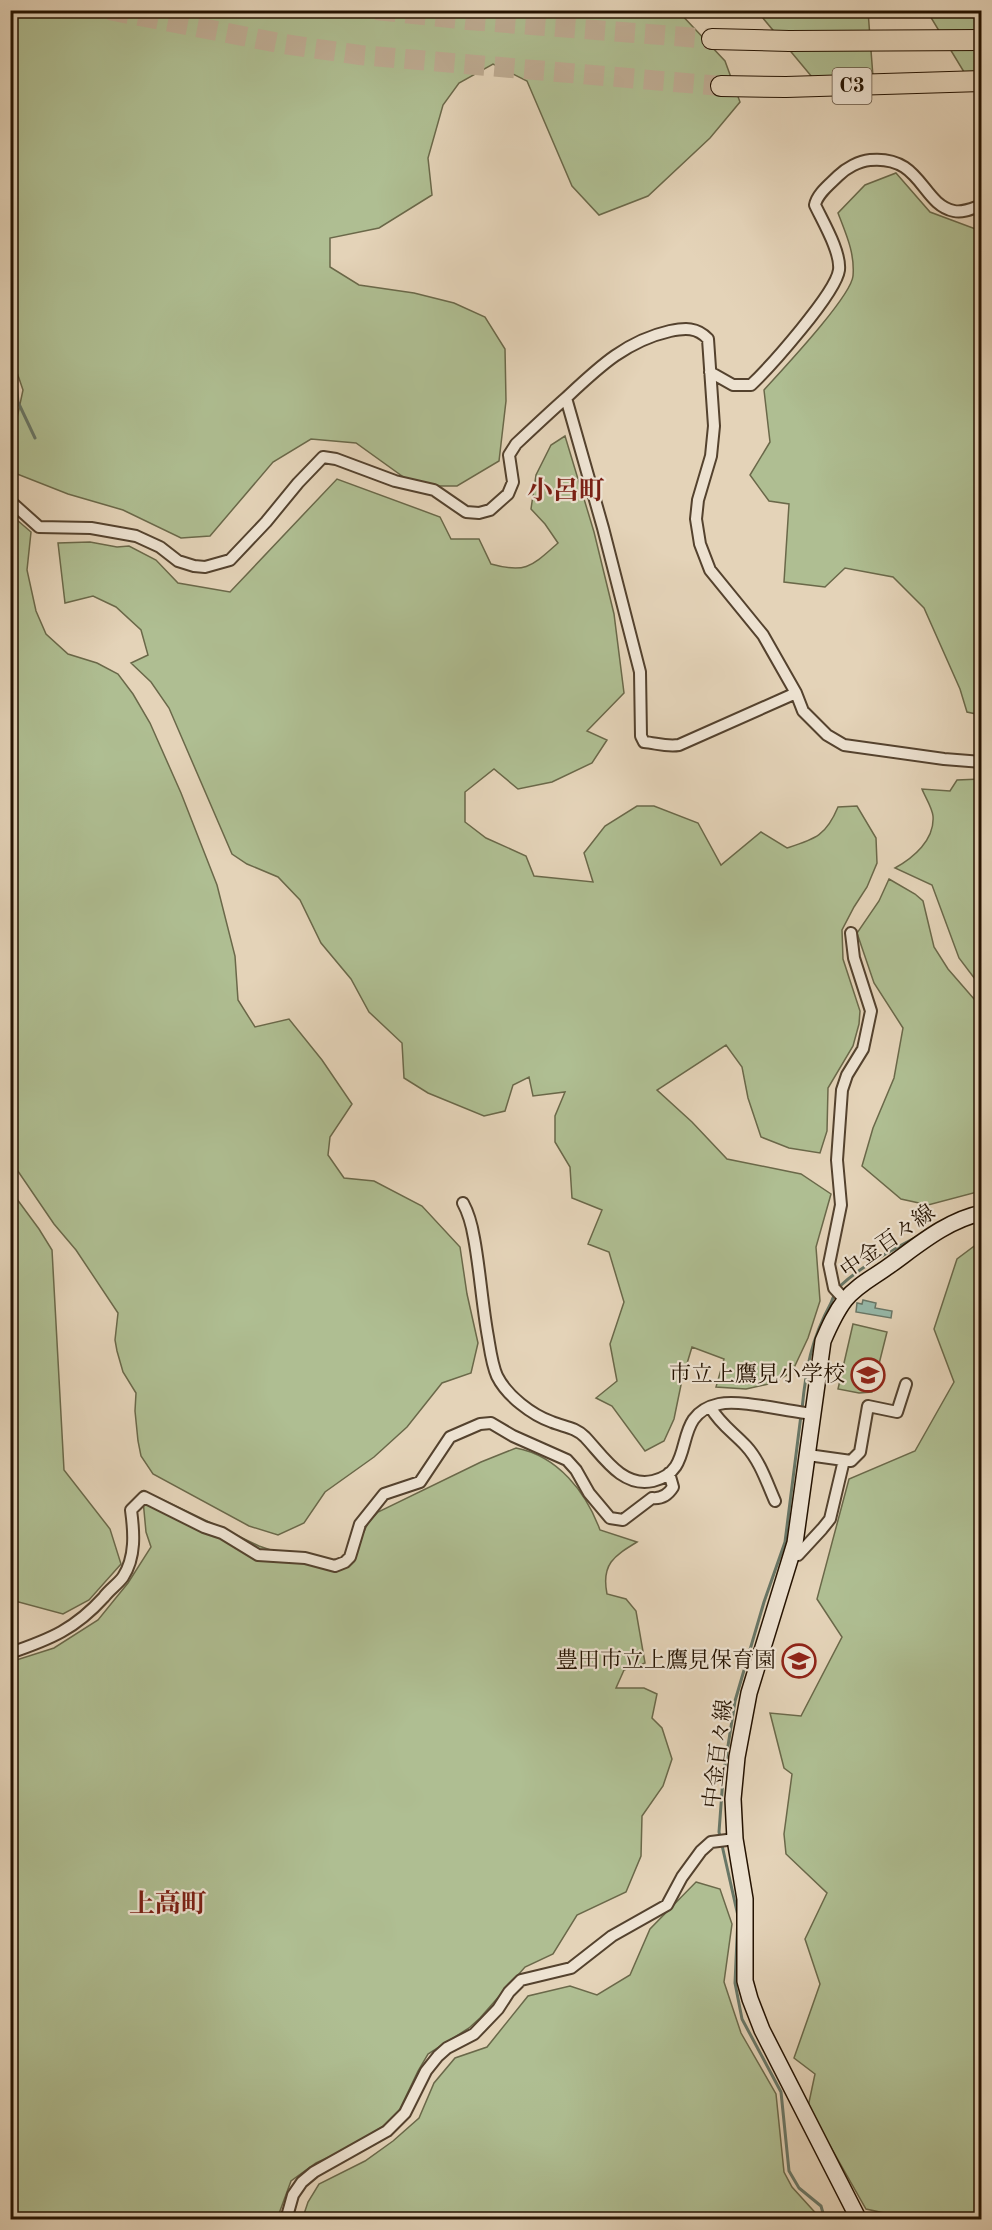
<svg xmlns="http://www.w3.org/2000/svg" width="992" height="2230" viewBox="0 0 992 2230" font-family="'Old Standard TT','Noto Serif JP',serif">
	<rect width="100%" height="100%" fill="#e4d3b8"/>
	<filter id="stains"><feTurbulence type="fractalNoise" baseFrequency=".00333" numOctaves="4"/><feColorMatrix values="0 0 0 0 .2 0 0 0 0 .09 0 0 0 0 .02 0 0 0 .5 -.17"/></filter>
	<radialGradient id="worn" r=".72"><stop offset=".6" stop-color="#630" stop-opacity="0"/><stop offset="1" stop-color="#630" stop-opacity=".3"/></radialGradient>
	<path fill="#afbe92" stroke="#6a6849" stroke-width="1.5" d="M10 11H678L725 61 740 102 710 138 648 196 599 215 572 186 527 81 493 64 459 83 443 105 428 158 432 195 379 228 330 238V267L359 285 414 293 454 303 485 317 505 349 506 401 499 461 457 486H416L356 443 311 439 273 462 210 536 181 538 123 510 68 494 12 472 14 432 23 390 10 352Z
		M757 11H868L874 90 827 95Z
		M927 11H981V91L967 77Z
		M896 173 930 212 981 231V715L967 712 960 689 924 608 893 577 845 568 825 587 784 582 789 504 769 501 750 475 770 442 764 390C781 371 851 297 853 276 855 253 846 234 838 213L865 185Z
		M565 436 594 532 614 614 624 693 587 731 607 740 592 763 552 782 518 789 494 769 465 792V822L486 838 526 856 534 876 593 882 584 853 605 826 637 806H654L698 823 721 865 761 832 787 848C815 839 826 836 838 807L857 806 876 838 877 863 867 887 854 907 842 930 843 959 860 1011 859 1024 853 1046 828 1088 827 1131 820 1153 789 1148 761 1137 748 1098 742 1067 726 1045 657 1090 692 1122 727 1159 801 1174 831 1194 816 1247 820 1301 808 1338 792 1372 773 1383 746 1389 716 1387 724 1359 692 1347 682 1380 674 1419 664 1441 645 1451 612 1406 596 1398 617 1381 610 1344 624 1302 609 1252 588 1244 602 1210 572 1198 570 1167 555 1142V1116L565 1092 533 1096 529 1077 513 1085 505 1111 484 1116 428 1093 404 1078 402 1043 369 1012 351 979 321 943 300 900 278 877 247 864 232 854 169 708 151 682 131 663 148 655 141 630 116 607 93 596 65 603 58 543 90 542 117 547 129 546 156 560 178 583 230 592 337 479 440 517 451 539H479L491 564C526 574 532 566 558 543L545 524 531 509 536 475 551 445Z
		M10 514 31 532 27 570 36 611 46 634 68 654 97 663 118 674 133 694 150 723 181 793 217 885 235 956 238 1000 255 1027 289 1019 322 1060 352 1104 330 1137 328 1155 344 1178 374 1181 422 1206 460 1247 467 1294 478 1343 471 1373 442 1383 407 1427 374 1457 325 1492 304 1523 278 1535 249 1526 153 1474 141 1456 138 1441 135 1411 136 1393 123 1372 117 1351 115 1340 118 1313 76 1250 54 1224 11 1161Z
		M981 779H982L981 987 959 958 932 885 895 868C913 858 935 840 933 816 932 807 925 797 922 789L950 791 957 780Z
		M889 879 915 894 923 901 934 947 948 969 981 1007V1191L928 1205 901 1199 862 1166 873 1128 894 1078 903 1028 874 983 857 933 879 901Z
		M11 1191 39 1229 52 1250 64 1470 110 1529 121 1564 89 1600 63 1614 15 1601 11 1602Z
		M981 1241V2219H912L866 2209 808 2107 815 2074 794 2058 820 1984 805 1939 827 1893 786 1854 784 1834 792 1774 784 1768 770 1713 801 1716 842 1637 817 1599 849 1479 915 1451 954 1382 934 1329 957 1259Z
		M853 1324 887 1332 872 1392 859 1393 838 1389Z
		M516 1448C558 1456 586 1492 600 1530L637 1542C614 1556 601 1564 607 1594L626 1599 636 1611 645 1663 624 1670 616 1688H644L657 1694 652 1718 662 1728 672 1759 663 1786 642 1816 641 1856 626 1892 577 1915 553 1954 525 1967 480 2018 469 2028 428 2054 418 2071 398 2113 385 2125 351 2147 316 2163 291 2181 277 2219H11L10 1662 54 1648 98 1620 128 1583 151 1547 146 1532 143 1500 153 1495 259 1546 285 1555 340 1565 358 1544 368 1523 378 1512 481 1462Z
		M696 1882 720 1889 732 1924 724 1982 741 2033 776 2094 784 2172 792 2187 821 2219 302 2220 308 2202 319 2184 365 2161 393 2141 419 2118 434 2083 455 2058 487 2047 528 1996 570 1986 597 1995 630 1975 650 1929Z"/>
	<path fill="#96b9aa" stroke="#687666" stroke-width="1.5" d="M863 1300 876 1303 875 1308 892 1311 891 1318 856 1312 857 1303 862 1304Z"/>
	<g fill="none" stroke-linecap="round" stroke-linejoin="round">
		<path stroke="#687666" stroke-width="3" d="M10 32 16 10
			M10 354 14 363 18 402 35 438
			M802 1409C806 1368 811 1340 831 1303 833 1298 835 1291 839 1287 861 1266 890 1251 917 1237
			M801 1415 785 1542 764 1602 735 1701 723 1778 719 1832 738 1916 735 1983 742 2019 781 2092 789 2171 799 2188 821 2206 825 2220"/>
		<path stroke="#beac93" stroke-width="20" stroke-dasharray="20 10" stroke-linecap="butt" d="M109 10 284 44 360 55 721 86
			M376 10 468 20 712 39"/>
		<defs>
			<path id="minor" d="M710 372 733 385H751C770 367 836 293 839 270 841 252 823 222 815 205 817 194 829 185 838 176 846 168 859 161 870 160 922 155 921 204 954 211 964 213 973 208 982 205
				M566 398 603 528 640 672 641 736 644 742C656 743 666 747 679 745L796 693
				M10 501 39 527 91 528 136 536 160 547 178 561 194 566 205 567 230 560 266 522 298 483 323 457 336 459 395 481 434 490 466 512 479 513 490 510 508 494 513 482 509 455 516 444C533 428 550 412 567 397 599 367 626 341 670 331 685 328 697 327 708 339L714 426 711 456 698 500 696 519 700 544 710 570 763 635 796 693 803 711 827 735 844 745 944 759 982 762
				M463 1203C469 1214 472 1226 474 1238 480 1270 482 1304 488 1337 490 1349 492 1365 497 1376 507 1396 532 1415 552 1422 564 1427 575 1427 585 1437 603 1456 622 1488 653 1481 700 1470 668 1415 719 1404 741 1399 789 1412 814 1414
				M845 1300 834 1288 829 1264 841 1205 837 1160 842 1090 847 1075 863 1049 871 1011 854 958 851 933
				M711 1408C720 1424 734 1433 746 1446 760 1461 767 1483 775 1501
				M808 1455 851 1461 860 1452 868 1406 897 1412 906 1384
				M793 1553 798 1555 822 1529 830 1519 844 1460
				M10 1653C51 1639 75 1629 104 1597 109 1590 118 1584 123 1577 136 1557 134 1532 131 1510L144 1497 204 1527 222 1533 258 1555 305 1558 335 1566 345 1562 350 1557 360 1524 384 1494 420 1482 450 1437 480 1424 491 1423 513 1436 567 1460 576 1470 589 1493 610 1518 623 1520 652 1498C661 1499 668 1495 673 1487L669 1473
				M286 2220 293 2195 302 2182 314 2172 387 2131 405 2113 426 2071 438 2056 447 2048 474 2034 498 2009 509 1992 521 1980 571 1968 612 1936 667 1905 682 1877 701 1851 711 1842 735 1839"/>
			<path id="secondary" d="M859 2220 762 2030 750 1999 745 1981V1899L735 1839 733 1799 737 1757 749 1693 795 1543 823 1341C829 1327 835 1313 845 1300 857 1285 874 1277 889 1266 917 1246 947 1220 982 1213"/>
			<path id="motorway" d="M712 39 789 41 982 40
				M721 86 786 87 982 81"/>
		</defs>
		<use href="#minor" stroke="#54422e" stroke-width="14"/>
		<use href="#secondary" stroke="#241200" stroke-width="18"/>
		<use href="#motorway" stroke="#241200" stroke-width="22"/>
		<use href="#minor" stroke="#ede2d1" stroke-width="10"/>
		<use href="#secondary" stroke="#ede2d1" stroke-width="15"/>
		<use href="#motorway" stroke="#e4d3b8" stroke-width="20"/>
	</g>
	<defs>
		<symbol id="school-ring" viewBox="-11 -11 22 22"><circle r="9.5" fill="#ede2d1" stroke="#8f2418" stroke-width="1.5"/><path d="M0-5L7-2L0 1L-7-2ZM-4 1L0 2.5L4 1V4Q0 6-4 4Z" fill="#8f2418"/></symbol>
	</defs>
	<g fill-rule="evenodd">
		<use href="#school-ring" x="849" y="1356" width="38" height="38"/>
		<use href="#school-ring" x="780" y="1642" width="38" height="38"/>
	</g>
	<g text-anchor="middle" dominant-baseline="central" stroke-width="4.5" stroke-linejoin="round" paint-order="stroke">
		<rect fill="#ede2d1" stroke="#60503f" stroke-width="1.5" x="832.5" y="68" width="39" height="36" rx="4.5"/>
		<g font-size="21" font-weight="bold" fill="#241200">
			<text x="852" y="86">C3</text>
		</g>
		<g font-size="22" fill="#241200" stroke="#ede2d1">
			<text transform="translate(888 1242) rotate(-35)">中金百々線</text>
			<text transform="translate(719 1754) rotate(-83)">中金百々線</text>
		</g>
		<g font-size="22" fill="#241200" stroke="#ede2d1" text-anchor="end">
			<text x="845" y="1375">市立上鷹見小学校</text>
			<text x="776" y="1661">豊田市立上鷹見保育園</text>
		</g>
		<g font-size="26" font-weight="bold" fill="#7a1f14" stroke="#ede2d1">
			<text x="566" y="492">小呂町</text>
			<text x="168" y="1905">上高町</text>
		</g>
	</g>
	<rect width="992" height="2230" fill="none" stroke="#e4d3b8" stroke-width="36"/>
	<rect x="12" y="12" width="968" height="2206" fill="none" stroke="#241200" stroke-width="3"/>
	<rect x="18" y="18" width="956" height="2194" fill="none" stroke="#241200" stroke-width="1.5"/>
	<rect width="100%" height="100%" filter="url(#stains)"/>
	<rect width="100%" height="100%" fill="url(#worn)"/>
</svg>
